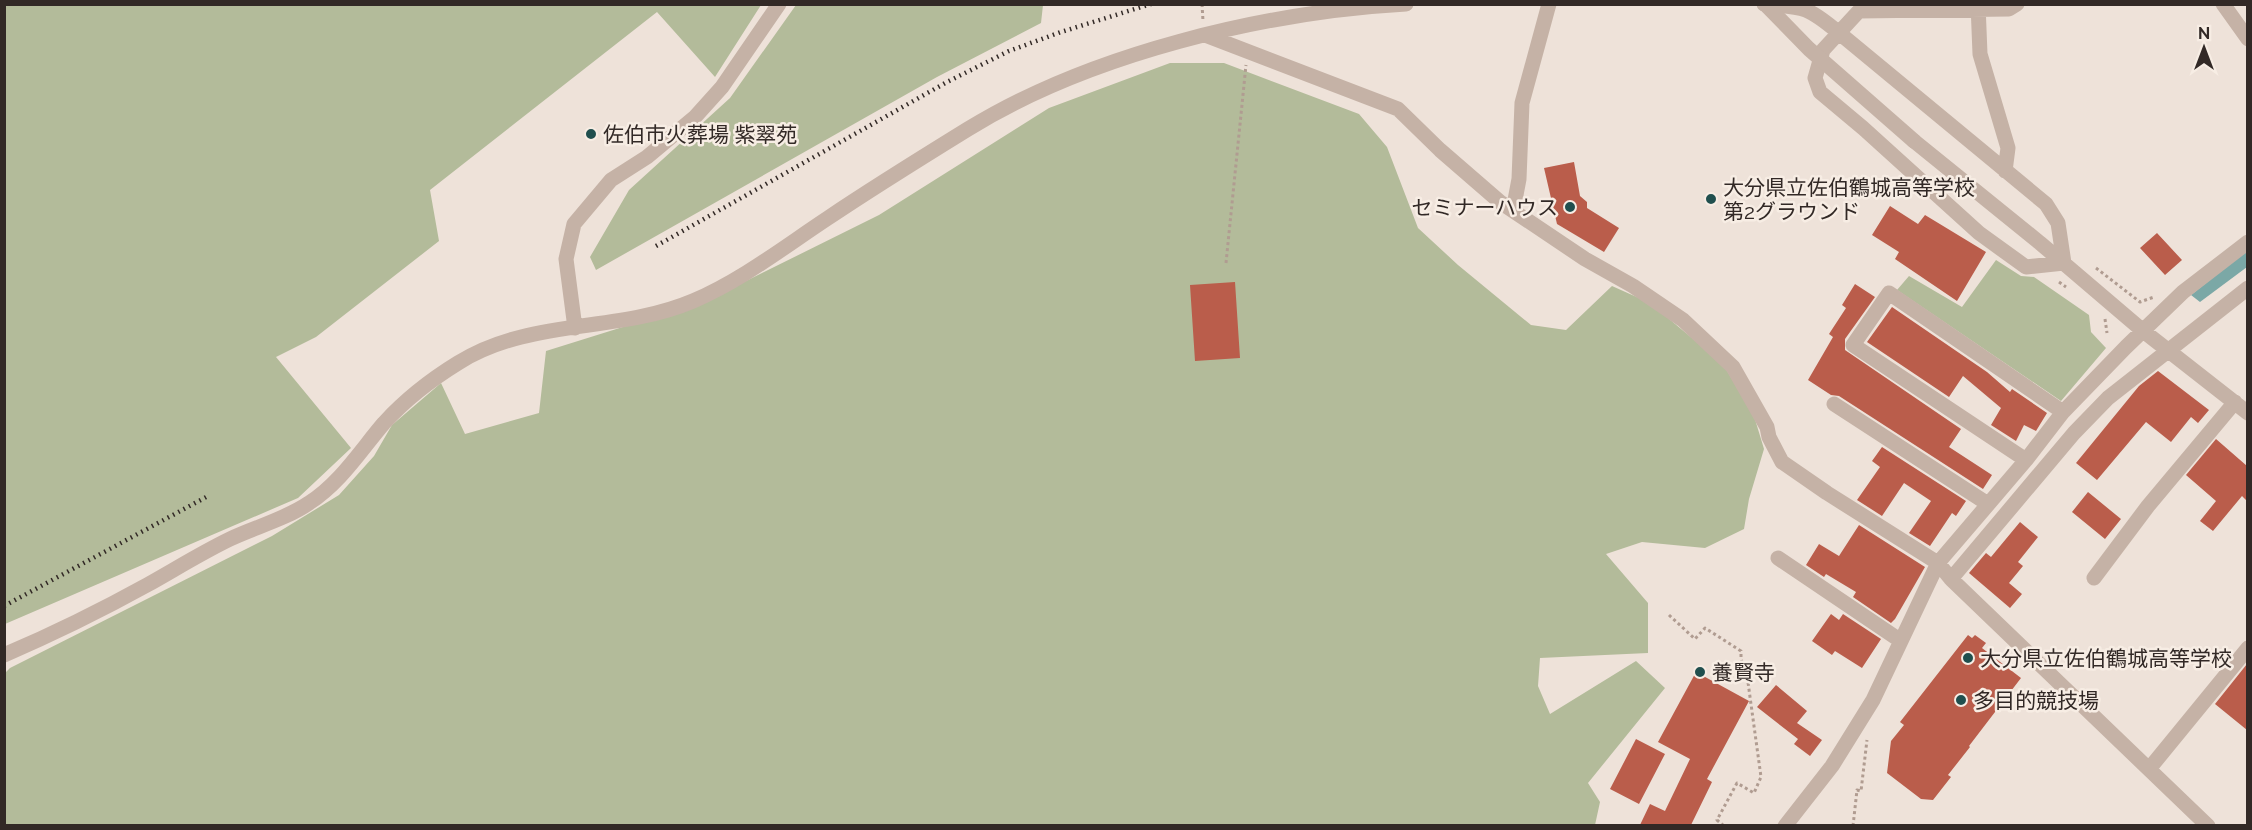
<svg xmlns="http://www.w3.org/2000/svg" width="2252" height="830" viewBox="0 0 2252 830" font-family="Raleway,'Noto Sans JP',sans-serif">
	<rect width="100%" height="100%" fill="#eee2d9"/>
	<path fill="#b3bb9a" d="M5 4H761V5L715 77 657 12 430 190 439 241 316 337 276 357 351 448 298 498 5 624Z
		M796 5H1043L1041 23 937 77 596 270 590 257 629 190 730 98Z
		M1170 63H1224L1359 114 1387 147 1418 228 1458 265 1531 325 1566 330 1612 286 1650 303 1723 364 1754 416 1764 449 1749 499 1744 529 1705 548 1642 542 1606 554 1648 603V653L1540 658 1538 686 1550 714 1636 661 1665 688 1588 783 1600 802 1595 825 5 826V673L10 668 272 536 339 495 374 456 392 425 441 383 465 434 539 413 546 351 642 321 748 280 879 215 1049 108Z
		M1996 260 2021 276 2034 277 2089 315 2091 332 2106 348 2061 401 1897 290 1909 276 1962 307Z"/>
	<path fill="#7ba8a6" d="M2247 250V267L2200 302 2191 295Z"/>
	<path fill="#ba5d4b" d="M1574 162 1580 196 1587 202V208L1619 228 1604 252 1557 224 1544 168Z
		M1890 206 1918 224 1925 215 1986 252 1957 301 1895 259 1899 252 1872 235Z
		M2157 233 2182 260 2165 275 2140 248Z
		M1235 282 1240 358 1195 361 1190 285Z
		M1855 284 1875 297 1845 339V350L1961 429 1949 447 1992 475 1983 489 1839 396 1831 395 1808 380 1833 337 1829 334 1846 308 1842 305Z
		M1892 307 1987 372 2010 392 2012 389 2047 413 2036 431 2024 425 2016 441 1991 425 2001 408 1963 376 1949 397 1867 342Z
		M2158 371 2209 410 2198 423 2191 417 2171 442 2146 422 2097 480 2076 463 2139 386Z
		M2216 439 2247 466V501L2242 496 2213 531 2200 521 2216 501 2186 475Z
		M1882 447 1966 501 1956 516 1952 513 1930 546 1909 533 1931 501 1904 483 1882 516 1857 500 1880 467 1872 461Z
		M2088 492 2121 519 2105 539 2072 512Z
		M2020 522 2038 537 2018 562 2023 566 2009 583 2022 594 2010 608 1969 573 1986 553 1991 557Z
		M1859 525 1925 567 1895 619 1891 623 1853 597 1856 592 1826 574 1824 577 1806 565 1819 544 1839 556Z
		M1831 614 1839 620 1843 614 1881 639 1862 668 1835 651 1832 655 1812 641Z
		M1968 635 1972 638 1975 635 1986 643 1982 648 2021 678 1969 746 1970 747 1948 775 1951 777 1933 800 1921 799 1887 773 1891 741 1904 725 1900 722Z
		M2247 664V730L2215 704Z
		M1696 672 1749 701 1707 779 1712 782 1691 825H1640L1650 804 1665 811 1690 759 1658 742Z
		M1776 685 1807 711 1797 723 1822 740 1810 756 1794 744 1798 739 1757 707Z
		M1636 739 1665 754 1639 804 1610 789Z"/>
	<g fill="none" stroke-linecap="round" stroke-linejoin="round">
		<path stroke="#b09c91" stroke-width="3" stroke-dasharray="3 3" stroke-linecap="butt" d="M1202 4 1203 21
			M1226 263 1246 65
			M2096 268 2140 302 2154 297
			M2059 282 2066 287
			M2105 319 2107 333
			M1669 615 1695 639 1705 628 1741 651V659L1747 675 1761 777 1754 793 1737 783 1717 820 1724 826
			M1853 826 1857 790 1861 791 1867 740"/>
		<path stroke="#c5b2a6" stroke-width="15" d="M1764 4C1804 7 1807 6 1838 32L2046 204 2058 223 2064 263 2026 267 1979 233 1863 128 1820 92 1815 78 1823 50 1859 11 2009 9 2017 4
			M1978 4 1980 54 2008 148 2005 171
			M2223 4 2248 39
			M1205 35 1398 109 1440 150 1500 202 1585 259 1633 286 1683 320 1733 367 1767 427 1769 437 1782 462 1827 493 1938 563 1951 579 2208 826
			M1914 141 2040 243 2142 330 2248 413
			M1513 211 1519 179 1522 103 1549 4
			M575 328 566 259 574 224 611 180 647 157 695 117 722 87 779 4
			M1834 404 1988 504
			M2026 460 1853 345 1889 293 2063 412
			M1778 558 1901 641
			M2094 578 2148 506 2235 402
			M1951 579 2074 433 2108 398 2248 288
			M4 655C53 634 100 611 147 585 174 570 201 553 230 539 255 527 286 519 309 503 341 482 360 451 384 423 405 400 432 379 458 363 529 318 618 333 693 301 742 280 784 247 828 218 874 187 921 158 968 129 1090 54 1264 12 1406 4
			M2149 769 2248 648
			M1785 826 1832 766 1873 700 1938 563 2026 460 2063 412 2126 347 2183 292 2248 242"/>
		<path stroke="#322926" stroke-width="4.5" stroke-dasharray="1.5 4.5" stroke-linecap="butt" d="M656 246 947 82 1009 51 1061 32 1151 4
			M4 606 210 495"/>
		<path stroke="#c5b2a6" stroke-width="15" d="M1765 4 1809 49 1914 141"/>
	</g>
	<g fill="#204f4e" stroke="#f7ede4" stroke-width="2">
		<circle cx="591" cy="134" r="6"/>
		<circle cx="1711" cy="199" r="6"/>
		<circle cx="1570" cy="207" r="6"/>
		<circle cx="1968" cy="658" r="6"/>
		<circle cx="1700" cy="672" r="6"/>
		<circle cx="1961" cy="700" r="6"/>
	</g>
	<g text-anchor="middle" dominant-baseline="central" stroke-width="5" stroke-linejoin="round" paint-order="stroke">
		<g font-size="21" fill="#322926" stroke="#f7ede4" text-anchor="start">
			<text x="603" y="134">佐伯市火葬場 紫翠苑</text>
			<text x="1723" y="187">大分県立佐伯鶴城高等学校<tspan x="1723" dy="24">第2グラウンド</tspan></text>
			<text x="1558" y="207" text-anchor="end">セミナーハウス</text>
			<text x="1980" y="658">大分県立佐伯鶴城高等学校</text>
			<text x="1712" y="672">養賢寺</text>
			<text x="1973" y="700">多目的競技場</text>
		</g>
	</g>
	<rect width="2252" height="830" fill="none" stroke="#322926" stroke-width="12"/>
	<g transform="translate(2204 48)" stroke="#f7ede4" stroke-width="4.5" paint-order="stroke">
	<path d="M0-4.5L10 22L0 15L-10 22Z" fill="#322926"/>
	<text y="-9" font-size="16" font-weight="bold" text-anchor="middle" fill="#322926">N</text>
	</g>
</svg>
